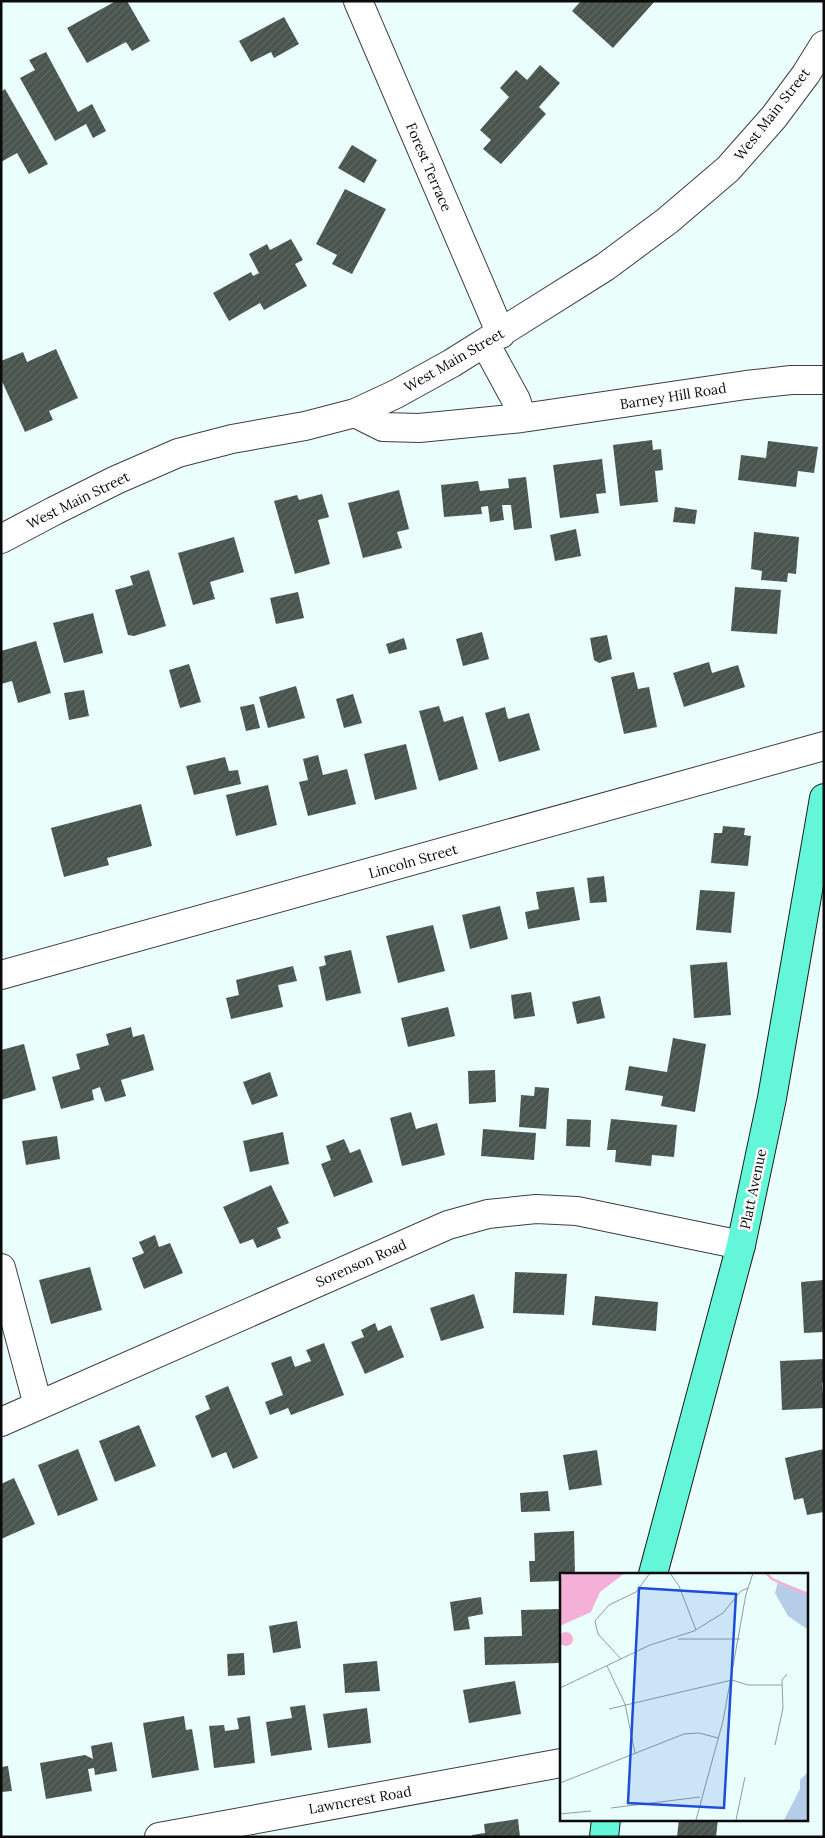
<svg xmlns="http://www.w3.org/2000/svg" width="825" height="1838" viewBox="0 0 825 1838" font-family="Lora,serif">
	<defs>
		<pattern id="building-hatch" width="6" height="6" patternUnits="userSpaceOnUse" patternTransform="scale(1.25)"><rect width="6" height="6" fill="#48544d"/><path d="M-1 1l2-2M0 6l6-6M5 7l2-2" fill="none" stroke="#5e6862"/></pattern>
	</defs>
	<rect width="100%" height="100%" fill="#eafffc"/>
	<path fill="url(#building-hatch)" d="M116 1H127L150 41 132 51 126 42 87 63 67 28Z
		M581 1H655L613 48 572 11Z
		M284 17 299 44 274 58 271 52 251 62 239 41Z
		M46 52 78 112 92 104 106 131 93 138 86 124 55 141 20 78 35 70 29 60Z
		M540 65 560 83 539 107 546 114 501 164 483 149 491 140 480 130 509 97 500 88 516 70 527 80Z
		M5 89 48 164 29 174 17 153 1 162V92Z
		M352 145 377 160 364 183 338 168Z
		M345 189 386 209 352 274 332 264 337 255 316 244Z
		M291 239 303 260 295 264 307 286 264 310 260 303 229 321 213 293 251 272 253 276 259 273 249 254 267 244 270 250Z
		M56 349 78 398 49 411 53 420 25 432 1 379V361L23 352 27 362Z
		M652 440 653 450 661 449 663 470 655 471 658 502 620 506 613 445Z
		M768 441 818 447 814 473 798 471 796 487 738 480 741 455 766 458Z
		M602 459 606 493 596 494 599 513 560 518 553 465Z
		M526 477 532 528 514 530 511 505H502L504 520 490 522 488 506 481 507 482 514 444 517 441 485 478 481 480 491 509 488 508 479Z
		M399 490 409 529 397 532 402 548 363 558 348 503Z
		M322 494 329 517 318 520 330 564 295 574 274 501 297 495 299 500Z
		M675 507 697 510 695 524 673 522Z
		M576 529 581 556 555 561 550 535Z
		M754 532 799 537 796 574 788 573 787 582 761 580 762 571 751 569Z
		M234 537 244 572 210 582 215 599 193 605 178 553Z
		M149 570 166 626 134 636 128 635 115 590 133 585 130 576Z
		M735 587 781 590 777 634 731 631Z
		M298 592 304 618 276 624 270 598Z
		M93 613 103 653 64 663 53 623Z
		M482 632 489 659 463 666 456 639Z
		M607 635 612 659 599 663 594 660 590 638Z
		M404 638 407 649 389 654 386 644Z
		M36 641 51 693 18 703 12 681 1 684V651Z
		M709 662 712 673 738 665 745 687 684 707 673 673Z
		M189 664 201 702 180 708 169 670Z
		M634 672 638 689 649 687 657 727 624 734 611 677Z
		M296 686 305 718 268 728 259 697Z
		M84 690 89 716 69 720 64 693Z
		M353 694 362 723 344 728 336 699Z
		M254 704 260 728 246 731 240 707Z
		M439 706 444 722 463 716 478 769 439 781 419 711Z
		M505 707 508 719 529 713 540 750 499 762 485 713Z
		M406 744 417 789 375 800 364 754Z
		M318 755 323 775 347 769 356 804 308 816 299 782 308 780 303 759Z
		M225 757 229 771 238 770 241 784 194 795 186 766Z
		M268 785 277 825 236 836 226 795Z
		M141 804 152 846 107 858 109 865 64 877 51 828Z
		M723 826 745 828 744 835 751 836 748 866 711 863 714 833H722Z
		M604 876 607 902 590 903 587 878Z
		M574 887 580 920 528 929 525 912 539 909 536 892Z
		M700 890 735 892 731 933 696 930Z
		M500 906 508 939 470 949 462 915Z
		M433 925 445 971 398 983 386 936Z
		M351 950 361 993 326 1001 319 967 326 965 324 956Z
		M727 962 731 1015 694 1018 690 965Z
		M293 966 297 981 278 985 283 1007 231 1019 226 998 239 995 236 980Z
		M531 992 535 1016 514 1019 511 995Z
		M600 996 605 1018 577 1024 572 1002Z
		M448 1007 455 1036 408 1047 401 1018Z
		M131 1027 133 1037 144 1034 154 1070 121 1080 126 1096 105 1102 100 1087 92 1090 94 1100 61 1109 52 1077 80 1069 76 1054 109 1045 106 1034Z
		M673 1038 706 1044 695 1112 661 1106 663 1096 625 1090 629 1066 667 1072Z
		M24 1044 36 1090 1 1100V1050Z
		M495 1070 496 1102 469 1104 468 1071Z
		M270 1072 278 1096 252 1105 243 1082Z
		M535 1087 549 1088 546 1129 519 1127 521 1095 534 1096Z
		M411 1112 416 1129 437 1123 445 1155 402 1166 390 1118Z
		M567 1119 591 1120 590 1147 566 1146Z
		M611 1119 677 1125 674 1157 652 1155 651 1166 615 1162 616 1150H607Z
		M483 1129 536 1133 534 1160 481 1156Z
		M283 1132 289 1164 250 1172 243 1141Z
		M57 1136 60 1159 26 1165 22 1141Z
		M344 1139 350 1153 360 1149 373 1182 334 1197 321 1164 331 1160 326 1146Z
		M271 1185 289 1223 277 1228 281 1238 257 1248 253 1239 240 1244 223 1207Z
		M155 1235 159 1247 170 1243 183 1273 144 1289 132 1258 144 1253 139 1242Z
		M90 1267 102 1310 51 1324 39 1280Z
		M515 1272 567 1274 564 1315 513 1313Z
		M824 1280V1332L804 1333 801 1282Z
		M474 1294 484 1328 441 1341 430 1308Z
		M595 1296 658 1302 656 1331 592 1325Z
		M375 1323 378 1331 391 1325 404 1357 365 1374 351 1342 364 1337 361 1330Z
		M324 1343 344 1395 291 1415 288 1408 270 1415 265 1402 283 1395 271 1363 291 1356 295 1367 311 1361 306 1350Z
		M824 1359V1383H822L824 1408 782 1410 780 1361Z
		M228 1386 258 1458 233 1469 226 1452 212 1458 195 1416 210 1409 205 1396Z
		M139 1425 156 1466 115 1482 99 1441Z
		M78 1449 98 1500 58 1516 38 1465Z
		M824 1449V1512L807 1515 803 1498 794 1500 785 1458Z
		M597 1450 602 1485 569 1490 563 1455Z
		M14 1478 35 1524 1 1539V1484Z
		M548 1491 550 1511 521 1512 520 1493Z
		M574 1531 575 1574H561V1581L530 1582 529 1561H535L534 1533Z
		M481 1597 483 1614 468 1617 470 1629 454 1631 450 1602Z
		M559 1609 560 1663 485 1665 484 1637 522 1636 521 1610Z
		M297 1621 301 1648 273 1653 269 1626Z
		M244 1653 245 1675 228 1676 227 1654Z
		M377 1661 380 1691 345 1693 343 1664Z
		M515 1681 521 1714 469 1723 463 1690Z
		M305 1705 312 1750 271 1756 266 1722 292 1718 290 1707Z
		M367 1708 371 1743 328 1748 323 1714Z
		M184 1716 186 1730 192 1729 199 1770 152 1778 143 1723Z
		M250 1716 255 1763 214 1768 209 1726 224 1725 225 1731 239 1729 237 1718Z
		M112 1742 117 1771 95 1775 94 1768 88 1769 92 1791 46 1799 40 1763 85 1755 93 1759 91 1746Z
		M8 1766 12 1791 1 1792V1767Z
		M518 1819 520 1837H472V1835L485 1833 484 1824Z
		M679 1819H718L716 1837H677Z"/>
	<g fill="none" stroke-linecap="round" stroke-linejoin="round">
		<defs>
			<path id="minor" d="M358 1 501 334
				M485 343 516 400 522 418
				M355 413 383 427 419 428 522 418 746 385 791 380H824
				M1 539 54 511 116 480 178 453 232 439 305 426 355 413 396 394 452 363 605 267 667 221 728 169 774 117 806 74 824 45
				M1 975 824 746
				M1 1268 38 1405
				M1 1422 448 1225 488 1214 536 1209 577 1211 741 1245
				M159 1837 561 1763"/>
			<path id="major" d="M653 1574 741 1245 772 1098 824 798
				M604 1837 606 1819"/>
		</defs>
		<use href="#minor" stroke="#3e3e3e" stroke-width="30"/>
		<use href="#major" stroke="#1c1c1c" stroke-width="30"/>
		<use href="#minor" stroke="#fff" stroke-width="28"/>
		<use href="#major" stroke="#63f6d9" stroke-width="28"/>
	</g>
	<g text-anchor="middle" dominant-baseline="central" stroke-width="5" stroke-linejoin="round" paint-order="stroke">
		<g font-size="14" fill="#0b0b0b" stroke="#fff">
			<text transform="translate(772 114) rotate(-52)">West Main Street</text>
			<text transform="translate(429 167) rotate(67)">Forest Terrace</text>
			<text transform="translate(454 360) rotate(-30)">West Main Street</text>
			<text transform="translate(673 396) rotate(-9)">Barney Hill Road</text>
			<text transform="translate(78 500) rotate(-26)">West Main Street</text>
			<text transform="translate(413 861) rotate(-16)">Lincoln Street</text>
			<text transform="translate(753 1189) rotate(-78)">Platt Avenue</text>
			<text transform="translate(361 1263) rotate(-24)">Sorenson Road</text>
			<text transform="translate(360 1800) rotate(-10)">Lawncrest Road</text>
		</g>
	</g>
	<g transform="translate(560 1573)">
		<rect width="248" height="248" fill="#eafffc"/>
		<path d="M218 8 247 19V56L228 43 215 20ZM247 200V247H224L240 216V207Z" fill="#b5cde8"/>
		<path d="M8 0H65L40 19 31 39 0 53V8L2 2ZM-1 66a7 7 0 1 1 14 0a7 7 0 1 1-14 0Z" fill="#f5b0d8"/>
		<path fill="none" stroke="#f5b0d8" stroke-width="2.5" d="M206 0 212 6 248 22"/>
		<path fill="none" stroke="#919d9c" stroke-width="1" d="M110 0 119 13 136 57M118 66H180M61 86 38 61 35 48 49 32 76 19 90 0M47 93 65 131 75 180M0 115 90 72 134 58 163 40 181 18 188 15M49 136 172 107 188 112H222M215 172 223 135 222 107 227 101M0 210 124 161 139 160 158 165M51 235 140 224M0 241 31 238M136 247 163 148 186 21 193 0M176 247 185 204"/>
		<path fill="#1d4ed8" fill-opacity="0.15" stroke="#1d4ed8" stroke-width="2.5" d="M79 15 176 21 164 235 68 230Z"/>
		<rect width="248" height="248" fill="none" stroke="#0b0b0b" stroke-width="2.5"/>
	</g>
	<rect width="825" height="1838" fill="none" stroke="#0b0b0b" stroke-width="5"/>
</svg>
